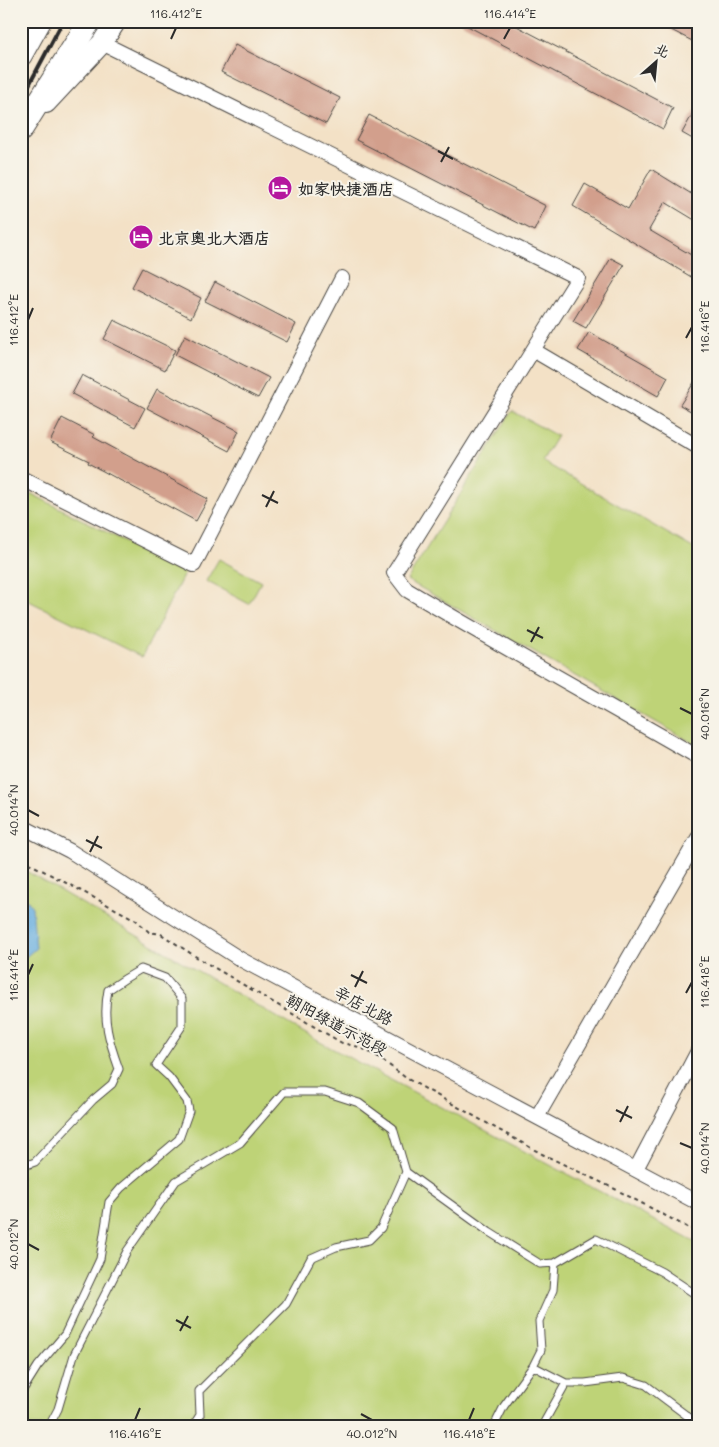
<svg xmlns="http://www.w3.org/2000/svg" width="719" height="1447" viewBox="0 0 719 1447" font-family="Mali,'LXGW WenKai TC',sans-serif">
	<rect width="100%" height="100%" fill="#f7f3e8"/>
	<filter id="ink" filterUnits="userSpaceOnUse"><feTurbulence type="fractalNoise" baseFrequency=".02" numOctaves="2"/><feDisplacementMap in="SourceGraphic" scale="10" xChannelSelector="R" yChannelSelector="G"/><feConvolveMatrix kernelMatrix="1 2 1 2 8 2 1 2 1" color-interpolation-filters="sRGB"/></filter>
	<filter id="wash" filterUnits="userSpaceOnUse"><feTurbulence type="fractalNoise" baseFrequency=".0096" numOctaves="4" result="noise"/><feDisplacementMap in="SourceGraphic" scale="20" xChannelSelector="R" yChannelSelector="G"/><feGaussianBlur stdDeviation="1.12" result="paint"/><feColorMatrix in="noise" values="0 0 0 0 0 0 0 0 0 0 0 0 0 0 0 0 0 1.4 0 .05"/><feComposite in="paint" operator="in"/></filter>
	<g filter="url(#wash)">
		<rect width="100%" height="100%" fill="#f3e1c6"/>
		<path fill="#bed377" stroke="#747f51" d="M512 411 557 436 542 461 698 551V746L407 580Z
			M22 489 185 572 142 657 21 597Z
			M219 559 261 582 249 604 206 581Z
			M21 868 318 1041 698 1244V1426H21Z"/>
		<path fill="#69afdf" stroke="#4a6d85" d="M21 891 32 907 36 948 21 961Z"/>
		<g id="blocks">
			<path fill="#d29f8c" d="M458 21H507L673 108 663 129Z
				M654 21H698V44Z
				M235 45 340 98 326 124 221 72Z
				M698 104V142L682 133Z
				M369 115 546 206 534 231 356 140Z
				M651 169 698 198V222L665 202 649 230 698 259V281L573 206 585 184 628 209Z
				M611 258 624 265 586 328 573 321Z
				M142 268 201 298 191 318 132 287Z
				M215 282 296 324 287 342 205 301Z
				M114 320 175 350 165 370 104 339Z
				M589 332 668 377 658 396 578 350Z
				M185 335 269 378 258 398 175 355Z
				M82 375 145 408 135 427 72 394Z
				M698 376V415L680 405Z
				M157 389 239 431 229 451 147 408Z
				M62 418 95 435 93 437 208 499 196 521 88 463 89 461 50 442Z"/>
		</g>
	</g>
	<g filter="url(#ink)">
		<use href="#blocks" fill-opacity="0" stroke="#494642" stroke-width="1"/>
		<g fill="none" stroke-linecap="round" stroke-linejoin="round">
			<defs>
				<path id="lane" d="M21 1167 35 1162 93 1100 112 1084 119 1069C109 1041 102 1020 108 990L126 978 141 969 165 978 182 999V1026L156 1065 169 1077 187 1101 189 1111 179 1139 121 1188 109 1202 100 1259 65 1334 38 1366 21 1393
					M406 1172 489 1232 540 1264 555 1263 596 1239 662 1272 698 1296
					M533 1366 566 1383H585L623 1378 646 1385 698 1424
					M49 1426 58 1409 74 1355 127 1251 176 1181 240 1143 284 1092H325L359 1103 393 1128 406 1172 381 1228 369 1240 336 1247 311 1258 286 1304 199 1391 200 1415 193 1426
					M494 1426 504 1406 533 1366 541 1350 539 1321 553 1290 555 1263
					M542 1426 566 1383"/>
				<path id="street" d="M102 43 578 278 394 573 407 590C503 647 601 701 698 757
					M533 350 698 447
					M21 478 194 565 342 278
					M21 826 70 851 240 959 698 1203
					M537 1117 698 838
					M636 1169 698 1051"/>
				<path id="secondary" d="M46 103 102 43 116 21"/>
				<path id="primary" d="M21 55 40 21
					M21 130 90 21"/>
			</defs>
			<use href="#lane" stroke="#494642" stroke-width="9"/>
			<use href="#street" stroke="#494642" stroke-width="16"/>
			<use href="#secondary" stroke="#494642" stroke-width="22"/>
			<use href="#primary" stroke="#494642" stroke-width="24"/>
			<path stroke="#494642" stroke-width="2" stroke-dasharray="4 4" stroke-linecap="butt" d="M21 859 136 920 149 932 161 934 198 958 342 1043 359 1047 377 1056 406 1078 542 1154 615 1189 698 1233"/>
			<use href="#lane" stroke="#fff" stroke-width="7"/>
			<use href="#street" stroke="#fff" stroke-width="14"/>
			<use href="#secondary" stroke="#fff" stroke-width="20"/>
			<use href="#primary" stroke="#fff" stroke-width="22"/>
			<path stroke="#2b2b2b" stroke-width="4" d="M21 100 63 21"/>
		</g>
	</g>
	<path fill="none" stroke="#2b2b2b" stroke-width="2" d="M171 39 176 28M504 39 510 28M438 151 453 159M441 162 449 147M28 320 33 308M686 338 692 327M262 495 278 503M266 507 274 491M527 630 543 638M531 642 539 627M680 708 692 714M28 810 39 816M86 840 102 848M90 852 98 836M28 975 33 964M351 975 367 983M355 987 363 971M686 993 692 982M616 1110 632 1118M620 1122 628 1106M680 1143 692 1148M28 1244 39 1250M176 1320 191 1328M180 1331 188 1316M361 1414 372 1420M135 1420 140 1408M469 1420 474 1408"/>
	<defs>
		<symbol id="hotel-disc" viewBox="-11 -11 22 22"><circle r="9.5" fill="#b5179e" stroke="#f7f3e8"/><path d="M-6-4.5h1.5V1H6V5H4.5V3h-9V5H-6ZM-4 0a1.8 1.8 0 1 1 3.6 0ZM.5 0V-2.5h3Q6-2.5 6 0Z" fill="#fff"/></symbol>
	</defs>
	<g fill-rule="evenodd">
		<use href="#hotel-disc" x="266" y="174" width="28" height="28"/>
		<use href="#hotel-disc" x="127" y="223" width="28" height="28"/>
	</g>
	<g text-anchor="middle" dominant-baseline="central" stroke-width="4" stroke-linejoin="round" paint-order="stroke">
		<g font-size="16" font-weight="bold" fill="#2b2b2b" stroke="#f7f3e8" text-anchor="start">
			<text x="298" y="188">如家快捷酒店</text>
			<text x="158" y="237">北京奥北大酒店</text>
		</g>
		<g font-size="16" fill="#2b2b2b" stroke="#f7f3e8">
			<text transform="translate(364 1005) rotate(28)">辛店北路</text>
			<text transform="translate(337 1024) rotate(28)">朝阳绿道示范段</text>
		</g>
	</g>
	<rect width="719" height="1447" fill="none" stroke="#f7f3e8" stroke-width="55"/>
	<g transform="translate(656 62) rotate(27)" stroke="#f7f3e8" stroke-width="4" paint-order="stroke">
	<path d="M0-4L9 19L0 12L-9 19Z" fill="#2b2b2b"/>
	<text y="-8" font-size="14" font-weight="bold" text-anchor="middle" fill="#2b2b2b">北</text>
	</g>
	<rect x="28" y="28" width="664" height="1392" fill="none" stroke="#2b2b2b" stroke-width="2"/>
	<g font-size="12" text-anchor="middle" fill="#2b2b2b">
		<text x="176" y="18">116.412°E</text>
		<text x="510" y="18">116.414°E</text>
		<text transform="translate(14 320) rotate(-90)" y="4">116.412°E</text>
		<text transform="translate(705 327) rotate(-90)" y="4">116.416°E</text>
		<text transform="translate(705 714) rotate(-90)" y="4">40.016°N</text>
		<text transform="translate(14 810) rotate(-90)" y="4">40.014°N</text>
		<text transform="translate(14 975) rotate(-90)" y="4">116.414°E</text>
		<text transform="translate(705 982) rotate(-90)" y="4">116.418°E</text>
		<text transform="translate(705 1148) rotate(-90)" y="4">40.014°N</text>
		<text transform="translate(14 1244) rotate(-90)" y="4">40.012°N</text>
		<text x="135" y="1438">116.416°E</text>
		<text x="372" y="1438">40.012°N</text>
		<text x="469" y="1438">116.418°E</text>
	</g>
</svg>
